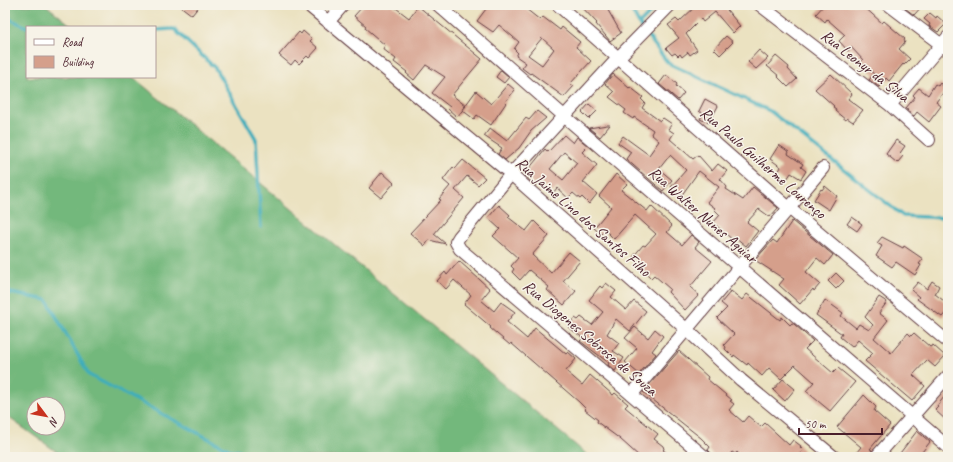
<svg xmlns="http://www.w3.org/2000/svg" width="953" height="462" viewBox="0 0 953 462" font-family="Caveat,sans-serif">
	<rect width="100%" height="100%" fill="#f7f3e8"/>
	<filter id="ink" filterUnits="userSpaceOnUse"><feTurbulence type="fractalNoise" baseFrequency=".025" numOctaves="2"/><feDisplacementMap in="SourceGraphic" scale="8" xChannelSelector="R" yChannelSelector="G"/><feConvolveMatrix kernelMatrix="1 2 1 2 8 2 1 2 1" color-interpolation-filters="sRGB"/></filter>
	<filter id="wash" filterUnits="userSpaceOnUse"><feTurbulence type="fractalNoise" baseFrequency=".012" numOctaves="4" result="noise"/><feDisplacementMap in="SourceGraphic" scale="16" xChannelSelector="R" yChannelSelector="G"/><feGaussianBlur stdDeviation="0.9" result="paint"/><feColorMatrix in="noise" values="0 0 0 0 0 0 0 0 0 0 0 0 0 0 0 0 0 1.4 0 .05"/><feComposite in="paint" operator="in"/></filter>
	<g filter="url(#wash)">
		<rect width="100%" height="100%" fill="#ebe2c1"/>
		<path fill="#73b87c" stroke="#5e6c54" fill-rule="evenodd" d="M5 5H46L73 27H27V77H133L590 457H64L5 415ZM34 404H58V428H34Z"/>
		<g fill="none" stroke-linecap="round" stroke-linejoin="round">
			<path stroke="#3eadbb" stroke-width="3.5" d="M629 5 639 24 668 63 770 111 903 216 948 218
				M5 17 27 27
				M639 24 658 5
				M155 30 174 29 215 68 256 139 261 227
				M5 292 47 300 89 375 230 450 280 457"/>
		</g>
		<g id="blocks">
			<path fill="#d59f8b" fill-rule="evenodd" d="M179 5H200L192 15Z
				M364 5H392L409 18 418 6 482 59 452 95 466 106 457 117 448 109 450 107 432 93 445 77 426 65 414 80 406 73 407 72 394 62 396 59 383 49 385 45 365 28 366 26 354 16Z
				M489 5H521L540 20 543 17 560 30 562 27 580 42 576 47 591 61 570 84 574 86 564 97 531 73 530 74 522 68 526 63 516 56 518 53 514 49 519 42 499 25 493 32 477 21ZM542 38 554 49 542 65 528 55Z
				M580 5H605L621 33 610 41 596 24 597 23Z
				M697 5H723L740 26 733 33 715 12 703 22 701 19 686 34 697 50 690 55 688 52 682 57 680 54 678 56 675 53 672 55 666 48 679 38 668 25 676 19 679 22Z
				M824 5H862L882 23 884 21 905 39 904 40 905 42 899 49 910 59 904 65 903 64 889 81 886 78 879 87 869 80 874 74 860 62 863 60 851 47 848 51 839 41 845 35 827 19 825 22 816 14Z
				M901 5H923L914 15Z
				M930 13 936 18 937 16 946 24 938 32 929 26 930 24 924 19Z
				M303 31 312 39 310 41 318 48 309 58 307 56 299 64 295 60 291 65 279 55 299 32 301 34Z
				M726 36 733 42 720 55 714 49Z
				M759 50 768 58 756 69 748 62Z
				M776 56 789 67 788 69 797 79 788 87 778 77 779 76 767 66Z
				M501 70 509 77 504 83 496 77Z
				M613 74 629 88 630 87 643 97 641 99 645 103 642 108 660 121 663 118 672 124 668 129 674 133 670 139 693 159 698 155 712 171 718 164 727 171 720 179 727 187 726 189 743 200 753 187 778 208 770 217 759 209 747 222 758 231 746 246 735 237 733 240 713 223 720 215 714 209 715 208 707 202 719 187 699 171 681 196 671 187 686 170 670 155 659 169 672 180 663 191 626 159 631 152 618 143 623 136 649 155 659 141 651 134 653 130 634 117 633 119 624 113 626 110 609 97 614 92 605 84Z
				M831 74 852 94 848 99 863 110 853 122 847 118 846 120 835 111 836 109 833 107 834 106 815 89Z
				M666 75 677 84 676 86 684 93 678 100 659 84Z
				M940 83 946 89 936 102 941 106 929 122 917 112 914 116 907 110 908 109 906 108 915 97 913 95 919 88 928 95 935 84 938 86Z
				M508 84 515 90 505 102 506 103 491 125 477 115 474 119 462 110 476 91 491 104Z
				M705 99 718 106 709 123 700 119 703 114 699 111Z
				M589 104 597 111 589 119 582 112Z
				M537 111 546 118 531 131 519 148 505 160 498 154 502 148 484 136 490 128 507 141 526 118 529 120Z
				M607 125H610L600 137 589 128Z
				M564 135 573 143 577 137 588 146 582 152 597 165 583 182 597 194 589 204 582 197 580 199 573 193 568 198 557 188 553 193 539 182 536 186 524 175 545 149 548 152ZM564 152 577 163 563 180 550 169Z
				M896 140 905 146 900 153 903 156 898 162 897 161 896 162 886 154Z
				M779 145 789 152 788 154 803 164 801 167 806 171 801 179 791 173 785 182 776 176 781 167 770 159Z
				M463 160 485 178 478 185 467 176 455 190 464 198 434 234 446 244 429 240 425 246 410 233 441 200 439 199 450 186 443 180 453 167 455 169Z
				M382 172 394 183 381 198 369 188Z
				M616 174 627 184 621 190 647 211 651 206 672 226 667 232 682 245 691 235 699 242 695 247 712 261 690 287 699 295 685 310 668 292 670 289 654 275 651 278 642 269 644 266 633 257 643 245 645 246 656 234 635 215 614 239 605 230 601 234 594 228 611 207 599 196Z
				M825 186 837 196 829 210 814 200 821 189 822 190Z
				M499 205 510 215 508 217 526 231 534 221 549 236 532 255 551 273 569 252 580 261 563 281 576 291 564 305 547 290 549 287 529 270 520 280 512 272 514 269 511 266 518 258 493 236 500 229 488 218Z
				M852 217 862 224 857 231 847 224Z
				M792 221 833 255 825 265 817 258 806 272 820 284 814 291 813 289 800 304 779 285 784 279 755 260 773 240 777 243Z
				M882 237 903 248 904 246 923 259 919 264 921 265 915 275 896 262 892 267 876 256 882 246 877 243Z
				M459 261 490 289 481 300 494 311 501 302 515 312 507 322 527 339 535 328 566 354 568 352 576 359 566 371 582 385 590 375 613 395 615 393 628 404 625 407 658 434 654 439 663 446 664 449 663 450 672 457H640L620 439 597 422 598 420 585 410 586 409 579 402 511 343 510 345 490 328 491 327 464 304 471 295 454 280 446 289 437 281 445 272 447 275Z
				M836 273 844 281 836 289 828 281Z
				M932 281 939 286 935 294 948 304V310L942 317 917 299 919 297 911 290 918 282 927 289Z
				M606 283 616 291 611 297 626 310 634 301 646 311 630 331 616 319 607 334 619 343 613 351 624 358 615 371 608 365 609 363 580 341 583 338 568 327 575 318 578 320 581 317 592 325 603 312 589 300 600 286 602 288Z
				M731 291 742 300 747 294 780 320 782 317 790 325 792 323 794 324 813 341 805 349 833 373 838 368 855 382 830 411 806 391 814 382 795 365 781 379 769 368 762 376 748 363 747 365 734 355 733 357 725 349 726 347 724 345 734 334 717 318 727 308 721 303Z
				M879 297 887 302 879 313 888 320 874 338 891 353 908 333 911 336 914 333 930 347 933 345 945 356 935 367 927 360 913 375 925 386 912 401 865 361 873 353 858 340 852 347 840 337 842 334 816 315 825 300 843 313 841 316 856 328 859 324 869 330 873 325 865 317Z
				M635 327 648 338 655 329 663 336 652 351 656 354 639 374 625 362 637 348 625 338Z
				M679 351 708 377 707 379 732 400 730 401 734 404 729 410 743 422 748 416 761 427 765 423 789 445 793 440 801 446 800 447 803 450 797 457H742L737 452 735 454 732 452 727 457H712V454L708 450 710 447 701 438 643 392Z
				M783 379 795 389 785 401 773 390Z
				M948 392V422L935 410 938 407 937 406Z
				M864 395 876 407 874 411 890 425 870 449 872 450 869 457H861L856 453 861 447 837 427Z
				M917 431 930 442 918 457H897Z"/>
		</g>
	</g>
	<g filter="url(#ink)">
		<use href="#blocks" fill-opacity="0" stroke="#623c42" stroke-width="1"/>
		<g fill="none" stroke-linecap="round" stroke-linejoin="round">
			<defs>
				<path id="street" d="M308 5 511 174 686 329 741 380 834 457
					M438 5 564 116 948 447
					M558 5 789 208 948 342
					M670 5 619 57 511 174 459 237 456 242 460 249 705 457
					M760 5 890 105 929 140
					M889 5 947 49
					M328 22 343 5
					M890 105 948 37
					M632 394 823 168
					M876 457 948 376"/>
			</defs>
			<use href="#street" stroke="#623c42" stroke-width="14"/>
			<use href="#street" stroke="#fff" stroke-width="12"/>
		</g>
	</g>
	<g text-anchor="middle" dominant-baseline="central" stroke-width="3" stroke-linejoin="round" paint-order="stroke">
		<g font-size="16" fill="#4a1f2b" stroke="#f7f3e8">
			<text transform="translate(865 66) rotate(38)">Rua Leonyr da Silva</text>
			<text transform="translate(763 163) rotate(41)">Rua Paulo Guilherme Lourenço</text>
			<text transform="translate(703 215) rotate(41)">Rua Walter Nunes Aguiar</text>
			<text transform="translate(583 217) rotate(41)">Rua Jaime Lino dos Santos Filho</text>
			<text transform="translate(590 338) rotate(40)">Rua Diogenes Sobrosa de Souza</text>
		</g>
	</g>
	<rect width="953" height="462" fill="none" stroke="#f7f3e8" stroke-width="20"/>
	<rect x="26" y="26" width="130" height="52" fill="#f7f3e8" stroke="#b29e9c"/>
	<rect x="34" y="39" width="20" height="6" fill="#ffffff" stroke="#b29e9c"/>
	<text x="62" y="46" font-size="12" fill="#4a1f2b">Road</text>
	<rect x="34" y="56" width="20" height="12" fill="#d59f8b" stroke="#b29e9c"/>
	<text x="62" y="66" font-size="12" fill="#4a1f2b">Building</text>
	<g transform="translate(46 416) rotate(122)"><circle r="19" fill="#f7f3e8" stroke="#b29e9c"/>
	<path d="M0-3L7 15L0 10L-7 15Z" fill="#c8321e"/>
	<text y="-6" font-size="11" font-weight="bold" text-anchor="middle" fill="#4a1f2b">N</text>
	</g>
	<path d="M799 428v6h83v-6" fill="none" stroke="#4a1f2b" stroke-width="2"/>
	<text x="805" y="428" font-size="12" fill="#4a1f2b" stroke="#f7f3e8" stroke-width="3" paint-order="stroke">50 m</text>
</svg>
